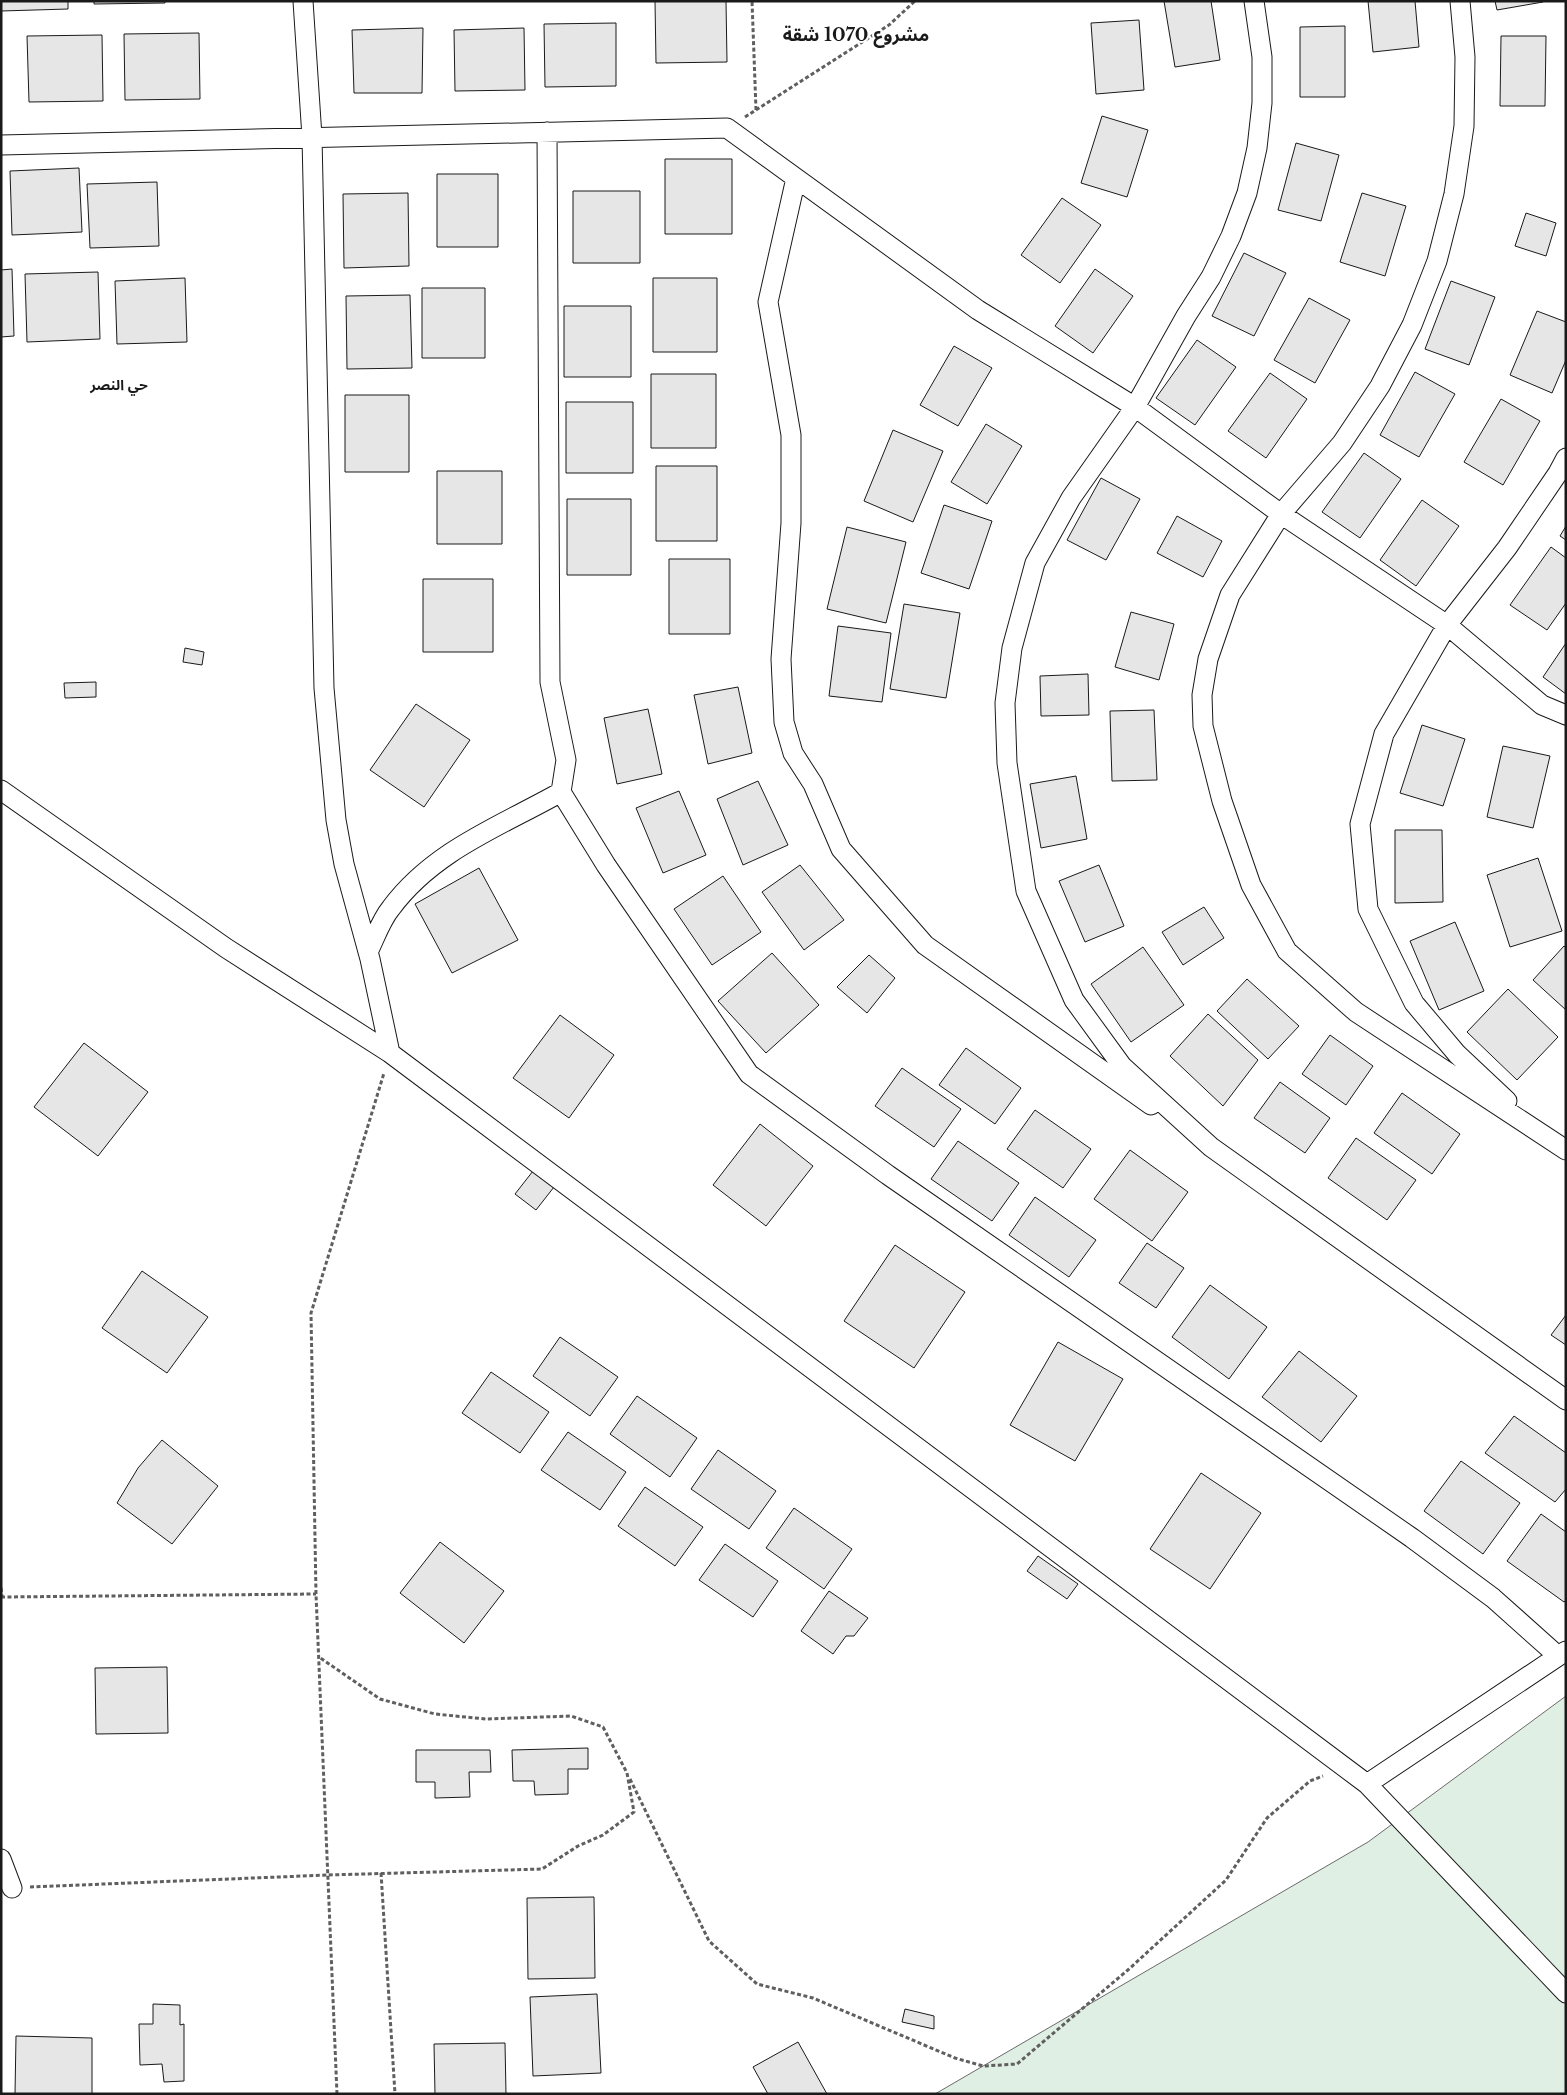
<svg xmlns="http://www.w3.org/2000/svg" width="1567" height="2095" viewBox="0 0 1567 2095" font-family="'Libre Baskerville','Noto Sans Arabic',serif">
	<rect width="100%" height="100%" fill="#fff"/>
	<path fill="#e0efe3" stroke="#6a6a6a" d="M1566 1696V2094H935L1368 1842Z"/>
	<path fill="#e6e6e6" stroke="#1a1a1a" d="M1 1H68V9L1 11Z
		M94 1H165V3L94 4Z
		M655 1H726L727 62 656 63Z
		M1164 1H1211L1220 60 1175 67Z
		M1368 1H1415L1419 47 1373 52Z
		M1495 1H1543V2L1497 10Z
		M1139 20 1144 90 1096 94 1091 23Z
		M616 23V86L545 87 544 24Z
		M1345 26V97H1300V27Z
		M423 28 422 93H354L352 30Z
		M524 28 525 90 455 91 454 30Z
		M199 33 200 99 125 100 124 34Z
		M102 35 103 101 29 102 27 36Z
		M1501 36H1546L1545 106H1500Z
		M1102 116 1148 130 1127 197 1081 183Z
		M1296 143 1339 155 1321 221 1278 210Z
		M665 159H732V234H665Z
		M79 168 82 232 12 235 10 171Z
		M437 174H498V247H437Z
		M157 182 159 246 90 248 87 184Z
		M573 191H640V263H573Z
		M408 193 409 266 344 268 343 194Z
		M1362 193 1406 206 1385 276 1340 262Z
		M1062 198 1101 225 1060 283 1021 255Z
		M1526 213 1556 223 1546 256 1515 246Z
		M1244 253 1286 273 1254 336 1212 316Z
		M12 269 14 336 1 337V270Z
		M1095 269 1133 296 1093 353 1055 326Z
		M98 272 100 339 27 342 25 274Z
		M185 278 187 342 117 344 115 281Z
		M653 278H717V352H653Z
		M1451 281 1495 297 1469 365 1425 349Z
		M422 288H485V358H422Z
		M410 295 412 368 347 369 346 296Z
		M1309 298 1350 320 1315 383 1274 360Z
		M564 306H631V377H564Z
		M1537 311 1566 322V360L1552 393 1510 375Z
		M1197 340 1236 367 1195 425 1156 398Z
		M954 346 992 368 958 426 920 405Z
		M1415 372 1455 394 1419 457 1380 435Z
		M1270 373 1307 399 1266 458 1228 431Z
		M651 374H716V448H651Z
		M345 395H409V472H345Z
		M1501 399 1540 421 1503 485 1464 462Z
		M566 402H633V473H566Z
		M986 424 1022 446 987 504 951 482Z
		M893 430 943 451 913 522 864 501Z
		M1364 453 1401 479 1360 538 1322 512Z
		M656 466H717V541H656Z
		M437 471H502V544H437Z
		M1101 478 1140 499 1106 560 1067 540Z
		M567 499H631V575H567Z
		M1422 500 1459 526 1416 586 1380 560Z
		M944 505 992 521 969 589 921 573Z
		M1177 516 1222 541 1203 577 1157 553Z
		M1566 526V540L1560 536Z
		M847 527 906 542 886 623 827 609Z
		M1551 547 1566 558V603L1547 630 1510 605Z
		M669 559H730V634H669Z
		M423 579H493V652H423Z
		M904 604 960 613 946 698 890 689Z
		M1131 612 1174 624 1159 680 1115 667Z
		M838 626 891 633 882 702 829 696Z
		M1566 643V694L1543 677Z
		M185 648 204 652 202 665 183 662Z
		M1088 674 1089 715 1041 716 1040 676Z
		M96 682V697L65 698 64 683Z
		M738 687 752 753 708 764 694 695Z
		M416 704 470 740 424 807 370 770Z
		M648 709 662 774 617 784 604 718Z
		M1154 710 1157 780 1112 781 1110 711Z
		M1422 725 1465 739 1443 806 1400 793Z
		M1503 746 1550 756 1533 828 1487 817Z
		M1076 776 1087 839 1041 848 1030 784Z
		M758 781 788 845 743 865 717 799Z
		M679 791 706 855 663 873 636 808Z
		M1395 830H1442L1443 902 1395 903Z
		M1538 858 1562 931 1510 947 1487 875Z
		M800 865 844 920 804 950 762 892Z
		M1099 865 1124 926 1085 942 1059 881Z
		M479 868 518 940 452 973 415 904Z
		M723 876 761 932 712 965 674 909Z
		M1204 907 1224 938 1183 965 1162 932Z
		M1455 922 1484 991 1439 1010 1410 941Z
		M1564 946 1566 948V1010L1533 980Z
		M1143 947 1184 1005 1131 1042 1091 984Z
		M772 953 819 1005 766 1053 718 1001Z
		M869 955 895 978 867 1013 837 987Z
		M1247 979 1299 1026 1268 1059 1217 1011Z
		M1508 989 1558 1037 1517 1080 1467 1032Z
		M1208 1014 1258 1060 1223 1106 1170 1056Z
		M560 1015 614 1055 569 1118 513 1078Z
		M1330 1035 1373 1066 1346 1105 1302 1074Z
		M84 1043 148 1092 98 1156 34 1107Z
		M966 1048 1021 1088 995 1124 939 1085Z
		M902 1068 961 1109 934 1147 875 1106Z
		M1280 1082 1330 1118 1305 1153 1254 1118Z
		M1402 1093 1460 1134 1432 1174 1374 1133Z
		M1035 1110 1091 1149 1063 1188 1007 1149Z
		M760 1124 813 1166 766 1226 713 1185Z
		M1356 1138 1416 1180 1387 1220 1328 1178Z
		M958 1141 1019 1183 992 1221 931 1179Z
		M1130 1150 1188 1192 1152 1241 1094 1199Z
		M533 1171 554 1187 536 1210 515 1194Z
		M1035 1197 1096 1240 1069 1277 1009 1235Z
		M1147 1243 1184 1268 1156 1308 1119 1283Z
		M895 1245 965 1292 914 1368 844 1321Z
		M142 1271 208 1317 167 1373 102 1328Z
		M1210 1285 1267 1327 1229 1379 1172 1337Z
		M1566 1315V1345L1551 1335Z
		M560 1337 618 1377 590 1416 533 1376Z
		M1058 1342 1123 1379 1075 1461 1010 1425Z
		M1299 1351 1357 1396 1321 1442 1262 1397Z
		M491 1372 549 1412 520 1453 462 1413Z
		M637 1396 697 1438 670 1477 610 1434Z
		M1514 1416 1566 1453V1489L1555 1502 1485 1453Z
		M568 1432 626 1472 600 1510 541 1470Z
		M162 1440 218 1486 172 1544 117 1503 138 1468Z
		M718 1450 776 1491 749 1529 691 1489Z
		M1461 1461 1520 1503 1483 1554 1424 1511Z
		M1201 1473 1261 1513 1210 1589 1150 1549Z
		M645 1487 703 1527 675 1566 618 1526Z
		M794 1508 852 1549 824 1589 766 1548Z
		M1541 1514 1566 1532V1600L1564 1602 1507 1561Z
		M440 1542 504 1591 464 1643 400 1593Z
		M725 1544 778 1581 753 1617 699 1580Z
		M1038 1556 1078 1584 1067 1599 1027 1571Z
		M829 1591 868 1618 854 1636H846L833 1654 801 1631Z
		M167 1667 168 1733 96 1734 95 1668Z
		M588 1748V1769H568V1794L535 1795 534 1781H513L512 1750Z
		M416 1750H490L491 1772H469L470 1797 435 1798V1782H416Z
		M594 1897 595 1978 528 1979 527 1898Z
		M597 1994 601 2073 533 2076 530 1997Z
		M153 2004 180 2005V2025L184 2024V2081L164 2082 162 2064 140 2065 139 2024H153Z
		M905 2009 934 2016V2029L902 2022Z
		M16 2036 92 2038V2094H15Z
		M798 2042 827 2094H768L753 2067Z
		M505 2043 506 2094H435L434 2044Z"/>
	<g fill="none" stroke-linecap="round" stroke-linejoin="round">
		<defs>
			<path id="street" d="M303 1 312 137 324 688 336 820 344 864 370 959 390 1053
				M1254 1 1262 57V103L1257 148 1247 193 1231 236 1211 277 1186 316 1135 407 1071 498 1035 563 1012 648 1005 703 1007 763 1026 891 1074 1000 1122 1066 1211 1147 1566 1400
				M1460 1 1465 57 1464 126 1454 194 1437 261 1412 325 1380 386 1342 443 1281 514 1230 595 1208 659 1202 695 1203 726 1222 801 1251 885 1287 951 1356 1012 1566 1150
				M547 132 550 682 566 760 561 792 606 865 749 1074 888 1175 1412 1538 1493 1598 1558 1656
				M1 145 727 128 978 310 1135 407 1281 514 1447 625 1542 705 1566 715
				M796 178 768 302 791 435V523L781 659 784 722 793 753 813 784 841 849 925 945 1151 1105
				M1 790 226 948 390 1053 1367 1784 1566 1993
				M368 952C375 938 381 920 391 908 434 850 501 826 561 792
				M1507 1101 1457 1054 1414 1003 1368 909 1360 824 1384 734 1447 625 1507 548 1558 473 1566 458
				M1367 1784 1566 1651
				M1 1859 12 1888"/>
		</defs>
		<use href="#street" stroke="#1a1a1a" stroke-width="21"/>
		<path stroke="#5f5f5f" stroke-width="3" stroke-dasharray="4 2.5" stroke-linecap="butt" d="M756 110 889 25 915 1
			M745 117 756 110 752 1
			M1 1588 2 1597
			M1 1597 316 1594
			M630 1779 709 1941 757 1984 813 1998 955 2058 983 2066 1017 2064 1129 1969 1226 1880 1267 1818 1310 1781 1323 1776
			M381 1873 395 2094
			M30 1887 328 1875 542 1869 578 1846 603 1835 634 1812 627 1773 603 1727 571 1716 486 1719 435 1714 380 1699 319 1657
			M337 2094 316 1594 311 1313 384 1073"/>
		<use href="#street" stroke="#fff" stroke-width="19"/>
	</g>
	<g text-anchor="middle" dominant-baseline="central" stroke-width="4" stroke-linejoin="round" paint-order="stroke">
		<g font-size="14" font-weight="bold" fill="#1a1a1a" stroke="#fff">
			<text x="119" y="385">حي النصر</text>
		</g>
		<g font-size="18" font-weight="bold" fill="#1a1a1a" stroke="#fff">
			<text x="856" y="35">مشروع 1070 شقة</text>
		</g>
	</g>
	<rect width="1567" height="2095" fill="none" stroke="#1a1a1a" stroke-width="5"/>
</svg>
